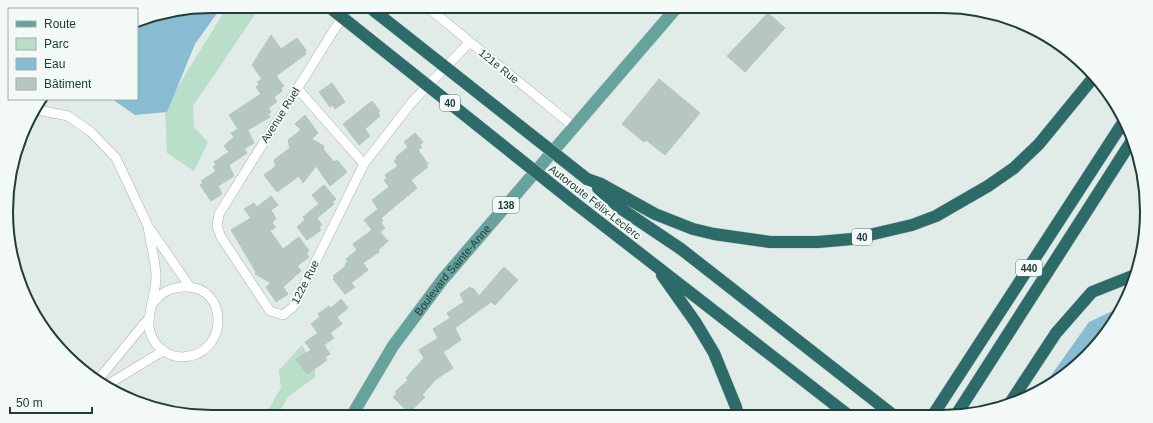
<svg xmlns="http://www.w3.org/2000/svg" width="1153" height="423" viewBox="0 0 1153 423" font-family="Arial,sans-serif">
	<rect width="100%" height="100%" fill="#e1ece9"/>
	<path fill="#b9dec9" d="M228 6H261L193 106 194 127 208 142 194 171 167 153 165 107Z
		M302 345 315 368V377L288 397 276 417H264L281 388 279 370Z"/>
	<path fill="#88bcd3" d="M211 6H216L220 9 195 44 167 112 135 115 112 99H137V22L145 17Z
		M1121 307 1112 325 1077 366 1040 391 1089 322Z"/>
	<path fill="#b6c7c2" stroke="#b3c6c1" d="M768 13 785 28 745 72 727 56Z
		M271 35 281 49 297 38 306 50 305 51 306 54 276 76 284 86 281 88 282 91 274 97 277 102 268 108 271 112 268 114 270 117 248 130 254 143 244 149 247 153 229 165 234 176 218 186 222 194 211 201 200 185 203 183 201 181 216 171 213 167 216 165 214 162 229 152 224 146 234 137 231 133 238 129 229 115 261 94 256 87 259 84 257 82 262 79 252 65Z
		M659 79 700 113 665 155 646 140 644 142 622 124Z
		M332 83 345 102 335 109 333 105 330 107 319 92Z
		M372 101 380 111 378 113 380 116 365 129 370 136 359 145 343 124Z
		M305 115 318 133 312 139 324 146 323 149 334 162 337 160 347 172 330 186 316 166 303 183 299 176 277 192 264 175 276 166 274 160 290 148 288 140 301 130 295 124Z
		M415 133 423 142 420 145 422 147 418 150 428 164 426 165 428 167 411 180 417 188 381 218 383 221 381 223 385 228 380 232 388 241 378 250 379 252 363 263 368 270 351 283 355 287 345 294 333 279 335 278 333 276 346 266 345 264 348 262 346 259 357 250 353 244 372 230 364 220 378 209 372 200 389 187 384 180 387 178 385 175 398 166 394 161 397 159 396 157 408 147 404 142Z
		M324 185 336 199 332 202 334 204 317 218 322 225 319 227 321 230 307 240 297 227 305 220 303 217 319 204 312 195Z
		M271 196 278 205 271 210 276 218 272 223 276 227 270 231 283 249 299 237 309 251 306 253 309 257 297 266 301 271 283 287 288 294 276 302 266 287 271 283 255 274 256 272 231 230 251 218 244 209 254 203 257 207Z
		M504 267 518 280 495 305 491 302 455 328 461 340 443 352 453 368 435 380 422 395 425 397 411 411 409 410 407 411 393 397 397 394 395 392 408 380 406 378 424 358 419 350 438 338 433 329 450 318 447 313 464 302 460 294 470 287 472 289 473 288 479 296Z
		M341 299 348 308 337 317 342 324 330 333 334 338 324 345 330 354 325 357 327 360 307 374 296 359 311 350 305 342 318 333 311 324 320 317 318 314 329 306 331 308Z"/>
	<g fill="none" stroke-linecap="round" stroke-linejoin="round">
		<defs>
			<path id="minor" d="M349 6 219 214 217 226 221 237 270 311 283 315 293 307 364 164 412 102 470 42
				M426 6 573 126
				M297 88 364 164
				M33 109 68 116 91 132 116 158 148 226 190 287
				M148 226C150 243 156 261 156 277 156 304 137 327 161 349 167 354 176 357 183 357 231 354 228 284 184 287 169 288 162 292 153 303
				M98 380 148 319
				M107 385 163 351"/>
			<g id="primary">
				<path id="s1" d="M351 417 393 346 443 279 678 6"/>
			</g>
			<path id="motorway" d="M587 179 601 184 655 214 693 229 714 234 770 242H818L852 239 912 225 936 216 988 186 1014 168 1039 144 1093 78
				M598 188 620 208 681 249 893 415
				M571 200 848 415
				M662 275 696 323 714 353 736 407 738 416
				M1010 403 1056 333 1092 292 1135 275
				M933 415 1124 121
				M956 415 1131 142"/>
		</defs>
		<use href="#minor" stroke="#a4b4b1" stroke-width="10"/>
		<use href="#primary" stroke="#c1c9c8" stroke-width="13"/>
		<use href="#motorway" stroke="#c1c9c8" stroke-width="13"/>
		<use href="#minor" stroke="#fff" stroke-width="9"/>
		<use href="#primary" stroke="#65a39c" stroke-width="12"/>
		<use href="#motorway" stroke="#2c6b67" stroke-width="12"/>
		<defs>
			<path id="motorway-bridge" d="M328 6 571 200
				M368 6 587 179"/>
		</defs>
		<use href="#motorway-bridge" stroke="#c1c9c8" stroke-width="13" stroke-linecap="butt"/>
		<use href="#motorway-bridge" stroke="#2c6b67" stroke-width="12"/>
	</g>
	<g text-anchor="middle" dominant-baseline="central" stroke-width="4" stroke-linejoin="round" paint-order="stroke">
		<g fill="#f2f9f6" stroke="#607572" stroke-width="1">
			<rect x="440" y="95" width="20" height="16" rx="3"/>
			<rect x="493" y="197" width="26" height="16" rx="3"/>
			<rect x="852" y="229" width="20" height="16" rx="3"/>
			<rect x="1016" y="260" width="26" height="16" rx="3"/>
		</g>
		<g font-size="10" font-weight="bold" fill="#213d3a">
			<text x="450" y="103">40</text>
			<text x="506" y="205">138</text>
			<text x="862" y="237">40</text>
			<text x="1029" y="268">440</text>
		</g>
		<g font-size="11" fill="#213d3a" stroke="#f2f9f6">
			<text transform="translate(499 66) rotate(39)">121e Rue</text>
			<text transform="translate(280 115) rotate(-58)">Avenue Ruel</text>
			<text transform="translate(595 202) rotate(38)">Autoroute Félix-Leclerc</text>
			<text stroke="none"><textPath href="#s1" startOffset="179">Boulevard Sainte-Anne</textPath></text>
			<text transform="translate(305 282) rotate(-63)">122e Rue</text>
		</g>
	</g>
	<path d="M0 0H1153V423H0ZM211 13H942A198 198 0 0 1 1140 211V212A198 198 0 0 1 942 410H211A198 198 0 0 1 13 212V211A198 198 0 0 1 211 13Z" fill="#f2f9f6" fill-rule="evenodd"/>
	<path fill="none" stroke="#213d3a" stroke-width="2" d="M211 13H942A198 198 0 0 1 1140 211V212A198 198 0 0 1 942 410H211A198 198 0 0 1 13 212V211A198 198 0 0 1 211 13Z"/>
	<rect x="8" y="8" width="130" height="92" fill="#f2f9f6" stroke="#9eaeab"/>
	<rect x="16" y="21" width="20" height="6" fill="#65a39c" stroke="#9eaeab"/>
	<text x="44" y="28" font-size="12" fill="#213d3a">Route</text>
	<rect x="16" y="38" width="20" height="12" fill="#b9dec9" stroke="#9eaeab"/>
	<text x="44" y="48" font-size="12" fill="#213d3a">Parc</text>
	<rect x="16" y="58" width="20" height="12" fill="#88bcd3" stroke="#9eaeab"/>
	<text x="44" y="68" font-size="12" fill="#213d3a">Eau</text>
	<rect x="16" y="78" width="20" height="12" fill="#b6c7c2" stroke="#9eaeab"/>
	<text x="44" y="88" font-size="12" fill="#213d3a">Bâtiment</text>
	<path d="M10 407v6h82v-6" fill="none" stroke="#213d3a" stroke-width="2"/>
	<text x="16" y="407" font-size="12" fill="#213d3a" stroke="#f2f9f6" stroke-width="3" paint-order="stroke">50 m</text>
</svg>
